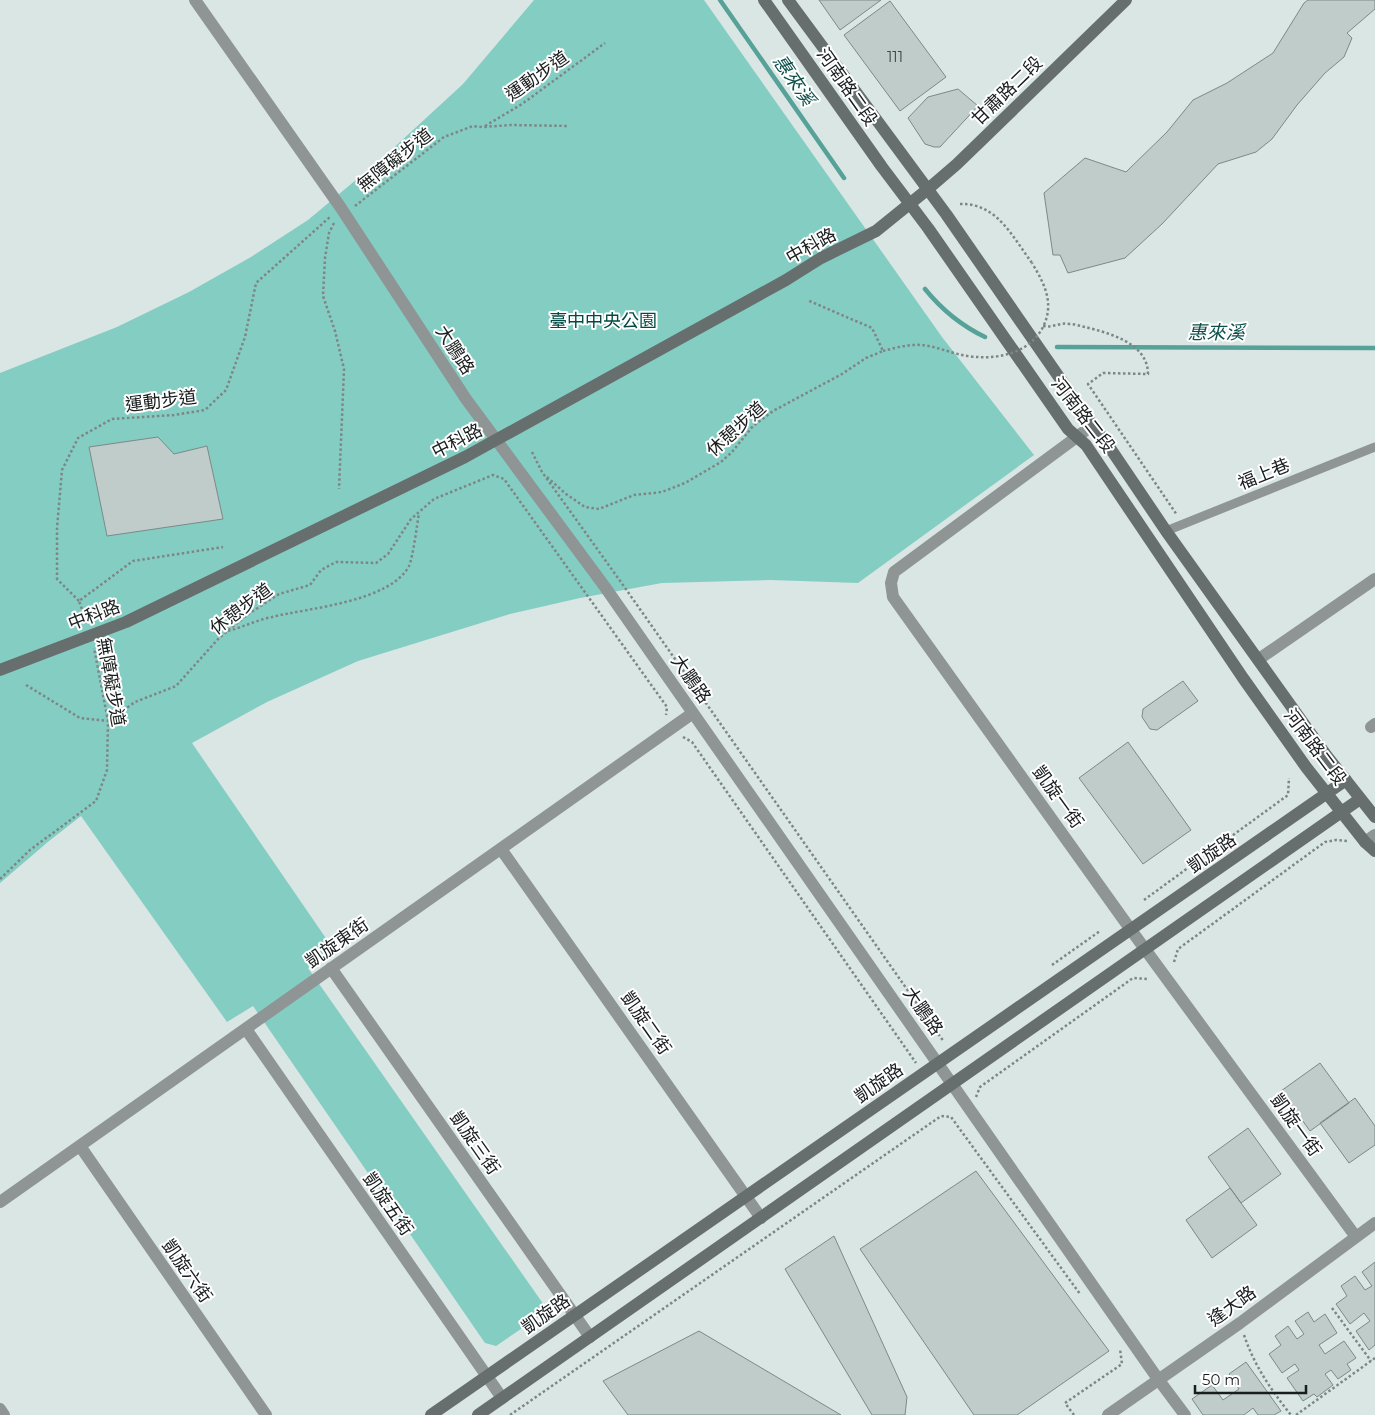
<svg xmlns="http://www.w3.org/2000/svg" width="1375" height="1415" viewBox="0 0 1375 1415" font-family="Montserrat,'Noto Sans TC',sans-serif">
	<rect width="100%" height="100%" fill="#d9e6e4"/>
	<path fill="#84cdc3" d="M534 0H704L942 337 1034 455 858 583 771 580 662 583 580 598 510 614 358 661 267 702 192 743 334 950 308 968 544 1305 543 1314 496 1346 485 1343 253 1006 227 1022 81 816 49 841 0 883V373L117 327 189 292 251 257 308 220 387 154 463 84Z"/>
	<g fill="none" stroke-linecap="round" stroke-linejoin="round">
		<path stroke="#57a298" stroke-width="4.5" d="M720 0 844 178
			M925 289C942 310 960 325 985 337
			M1057 347 1375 348"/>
	</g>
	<path fill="#bfccca" stroke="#7d8987" d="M819 0H881L840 30Z
		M1308 0H1375V9L1347 33 1352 38 1344 57 1325 73 1297 105 1272 139 1256 152 1218 164 1162 224 1125 258 1068 273 1060 255H1053L1044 193 1085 158 1126 172 1167 132 1193 100 1227 83 1273 53 1304 3Z
		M890 1 946 77 900 111 844 35Z
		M958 89 978 106 940 147H934L925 144 908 118 928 97Z
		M158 437 174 454 207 446 223 519 107 536 89 447Z
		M1183 681 1198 701 1157 730 1150 729 1142 717 1143 709Z
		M1128 742 1191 830 1143 864 1079 778Z
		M1320 1063 1349 1103 1310 1131 1281 1091Z
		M1355 1098 1375 1126V1145L1349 1163 1320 1123Z
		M1248 1128 1281 1174 1241 1203 1208 1157Z
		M976 1171 1109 1351 1017 1415H974L860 1249Z
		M1230 1188 1257 1225 1212 1258 1186 1220Z
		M834 1236 907 1397 905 1415H872L785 1269Z
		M1375 1262V1345L1369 1350 1356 1331 1370 1321 1364 1313 1350 1324 1336 1304 1347 1296 1341 1286 1355 1276 1365 1290 1372 1286 1362 1272Z
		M1308 1312 1314 1322 1325 1314 1337 1333 1319 1345 1325 1354 1344 1341 1356 1358 1347 1364 1351 1370 1338 1379 1331 1370 1325 1374 1333 1385 1317 1397 1314 1394 1303 1401 1287 1378 1299 1370 1295 1364 1282 1373 1269 1354 1281 1345 1275 1336 1288 1326 1297 1339 1304 1334 1295 1321Z
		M699 1331 841 1415H628L603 1381Z
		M1246 1362 1281 1411 1274 1415H1258L1253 1408 1244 1415H1203L1192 1399 1212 1385 1223 1400 1239 1389 1229 1374Z"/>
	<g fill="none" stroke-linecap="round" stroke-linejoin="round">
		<path stroke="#7e8685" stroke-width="2.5" stroke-dasharray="2.5 2.5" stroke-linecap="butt" d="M485 126 522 104 605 43
			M960 204C997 203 1012 236 1032 263
			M355 206 444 137 473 126 483 127 511 125 569 126
			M334 223 329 233 325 258 323 296 335 331 344 369 339 489
			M1043 326C1053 328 1060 322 1070 324 1075 324 1080 326 1085 327 1109 333 1148 343 1148 374L1103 373 1088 384 1177 515
			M532 452 542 472 623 585 944 1042
			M547 477 566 494 585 507 599 509 634 495 662 492 685 483 721 462 732 452 753 426 773 411 842 374 866 358 883 351 872 328 807 300
			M79 601 57 579V528L62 470 78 438 112 419 174 415 205 410 226 390 245 337 256 283 330 217
			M87 623 79 601 133 561 223 547
			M228 631C243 627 257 620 272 617 308 608 390 602 409 566 413 557 417 525 419 513
			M26 685 80 718 108 721 135 702 176 686 219 638 247 615 279 594 310 585 321 570 336 562 376 563 388 554 411 519 434 499 493 475 504 479 667 707 666 715
			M683 737 692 742 916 1063
			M0 879 30 850 96 801 107 770 108 721 94 648
			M1144 900 1288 795 1289 778
			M1174 962 1178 949 1325 842 1336 840 1347 841
			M1052 965 1100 931
			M976 1097 980 1087 1133 978 1148 979
			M1332 1308 1371 1361
			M1244 1335C1254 1365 1271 1390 1291 1415
			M510 1415 941 1116 951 1117 1080 1294
			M1074 1415 1065 1403 1122 1364 1120 1349
			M1296 1415 1375 1358"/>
		<path stroke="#8f9494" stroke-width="9" d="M1166 531 1375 447"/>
		<path stroke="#8f9494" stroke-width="12" d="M195 0 341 208 466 399 605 587 1158 1379 1185 1415
			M1093 425 894 572 891 583 893 597 1131 930 1356 1237
			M1259 659 1375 579
			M1371 727 1375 724
			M1365 842 1375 835
			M501 849 761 1218
			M331 968 590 1337
			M246 1029 502 1398
			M80 1146 266 1415
			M0 1202 693 713
			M0 1409 4 1415
			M1108 1415 1240 1323 1375 1223"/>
		<path stroke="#676f6e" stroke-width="12" d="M764 0 882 167 928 228 1068 429 1086 445 1243 678 1306 767 1365 842 1375 851
			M788 0 946 214 1086 416 1108 445 1166 531 1326 755 1375 817
			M0 670 126 622 465 457 786 280 821 258 876 231 928 189 957 164 1126 0
			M431 1415 1346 780
			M478 1415 1360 799"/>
		<path stroke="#7e8685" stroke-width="2.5" stroke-dasharray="2.5 2.5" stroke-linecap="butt" d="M883 351C895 348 908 344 921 345 935 346 948 352 962 355 991 361 1028 356 1043 327 1055 303 1044 283 1032 263"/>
	</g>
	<g text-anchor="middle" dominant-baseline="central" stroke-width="4" stroke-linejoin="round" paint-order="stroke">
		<g font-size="15" fill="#424948">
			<text x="895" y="56">111</text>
		</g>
		<g font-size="18" fill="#191d1d" stroke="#fff">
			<text transform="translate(537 76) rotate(-35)">運動步道</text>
			<text transform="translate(847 87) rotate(55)">河南路二段</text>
			<text transform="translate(1007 91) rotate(-44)">甘肅路二段</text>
			<text transform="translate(395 160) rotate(-38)">無障礙步道</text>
			<text transform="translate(811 246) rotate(-29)">中科路</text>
			<text transform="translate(455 350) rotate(57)">大鵬路</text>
			<text transform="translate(161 401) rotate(-7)">運動步道</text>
			<text transform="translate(1083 415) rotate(52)">河南路二段</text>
			<text transform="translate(736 429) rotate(-42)">休憩步道</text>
			<text transform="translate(457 441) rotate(-27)">中科路</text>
			<text transform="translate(1264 474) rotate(-22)">福上巷</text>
			<text transform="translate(241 609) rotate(-37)">休憩步道</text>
			<text transform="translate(94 615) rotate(-21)">中科路</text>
			<text transform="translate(691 679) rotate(55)">大鵬路</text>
			<text transform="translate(111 682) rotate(80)">無障礙步道</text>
			<text transform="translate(1315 747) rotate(53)">河南路二段</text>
			<text transform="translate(1058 797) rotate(54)">凱旋一街</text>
			<text transform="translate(1212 853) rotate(-35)">凱旋路</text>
			<text transform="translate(337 943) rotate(-35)">凱旋東街</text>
			<text transform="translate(923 1011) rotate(55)">大鵬路</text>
			<text transform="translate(646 1023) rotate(55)">凱旋二街</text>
			<text transform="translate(879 1083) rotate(-35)">凱旋路</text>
			<text transform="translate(1296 1125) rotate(54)">凱旋一街</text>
			<text transform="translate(475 1143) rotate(55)">凱旋三街</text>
			<text transform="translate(388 1204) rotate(55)">凱旋五街</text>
			<text transform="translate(187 1271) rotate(55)">凱旋六街</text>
			<text transform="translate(1232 1306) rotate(-36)">逢大路</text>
			<text transform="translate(546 1314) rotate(-35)">凱旋路</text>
		</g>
		<g font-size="18" fill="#024a43" stroke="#fff">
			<text x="603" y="321">臺中中央公園</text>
		</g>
		<g font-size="19" font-style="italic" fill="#0d504a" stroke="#fff">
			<text transform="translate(794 80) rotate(55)">惠來溪</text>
			<text x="1216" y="332">惠來溪</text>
		</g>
	</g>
	<path d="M1195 1385v8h111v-8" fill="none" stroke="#191d1d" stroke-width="2.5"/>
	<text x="1202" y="1385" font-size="15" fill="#191d1d" stroke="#ffffff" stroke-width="4" paint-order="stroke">50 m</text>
</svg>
